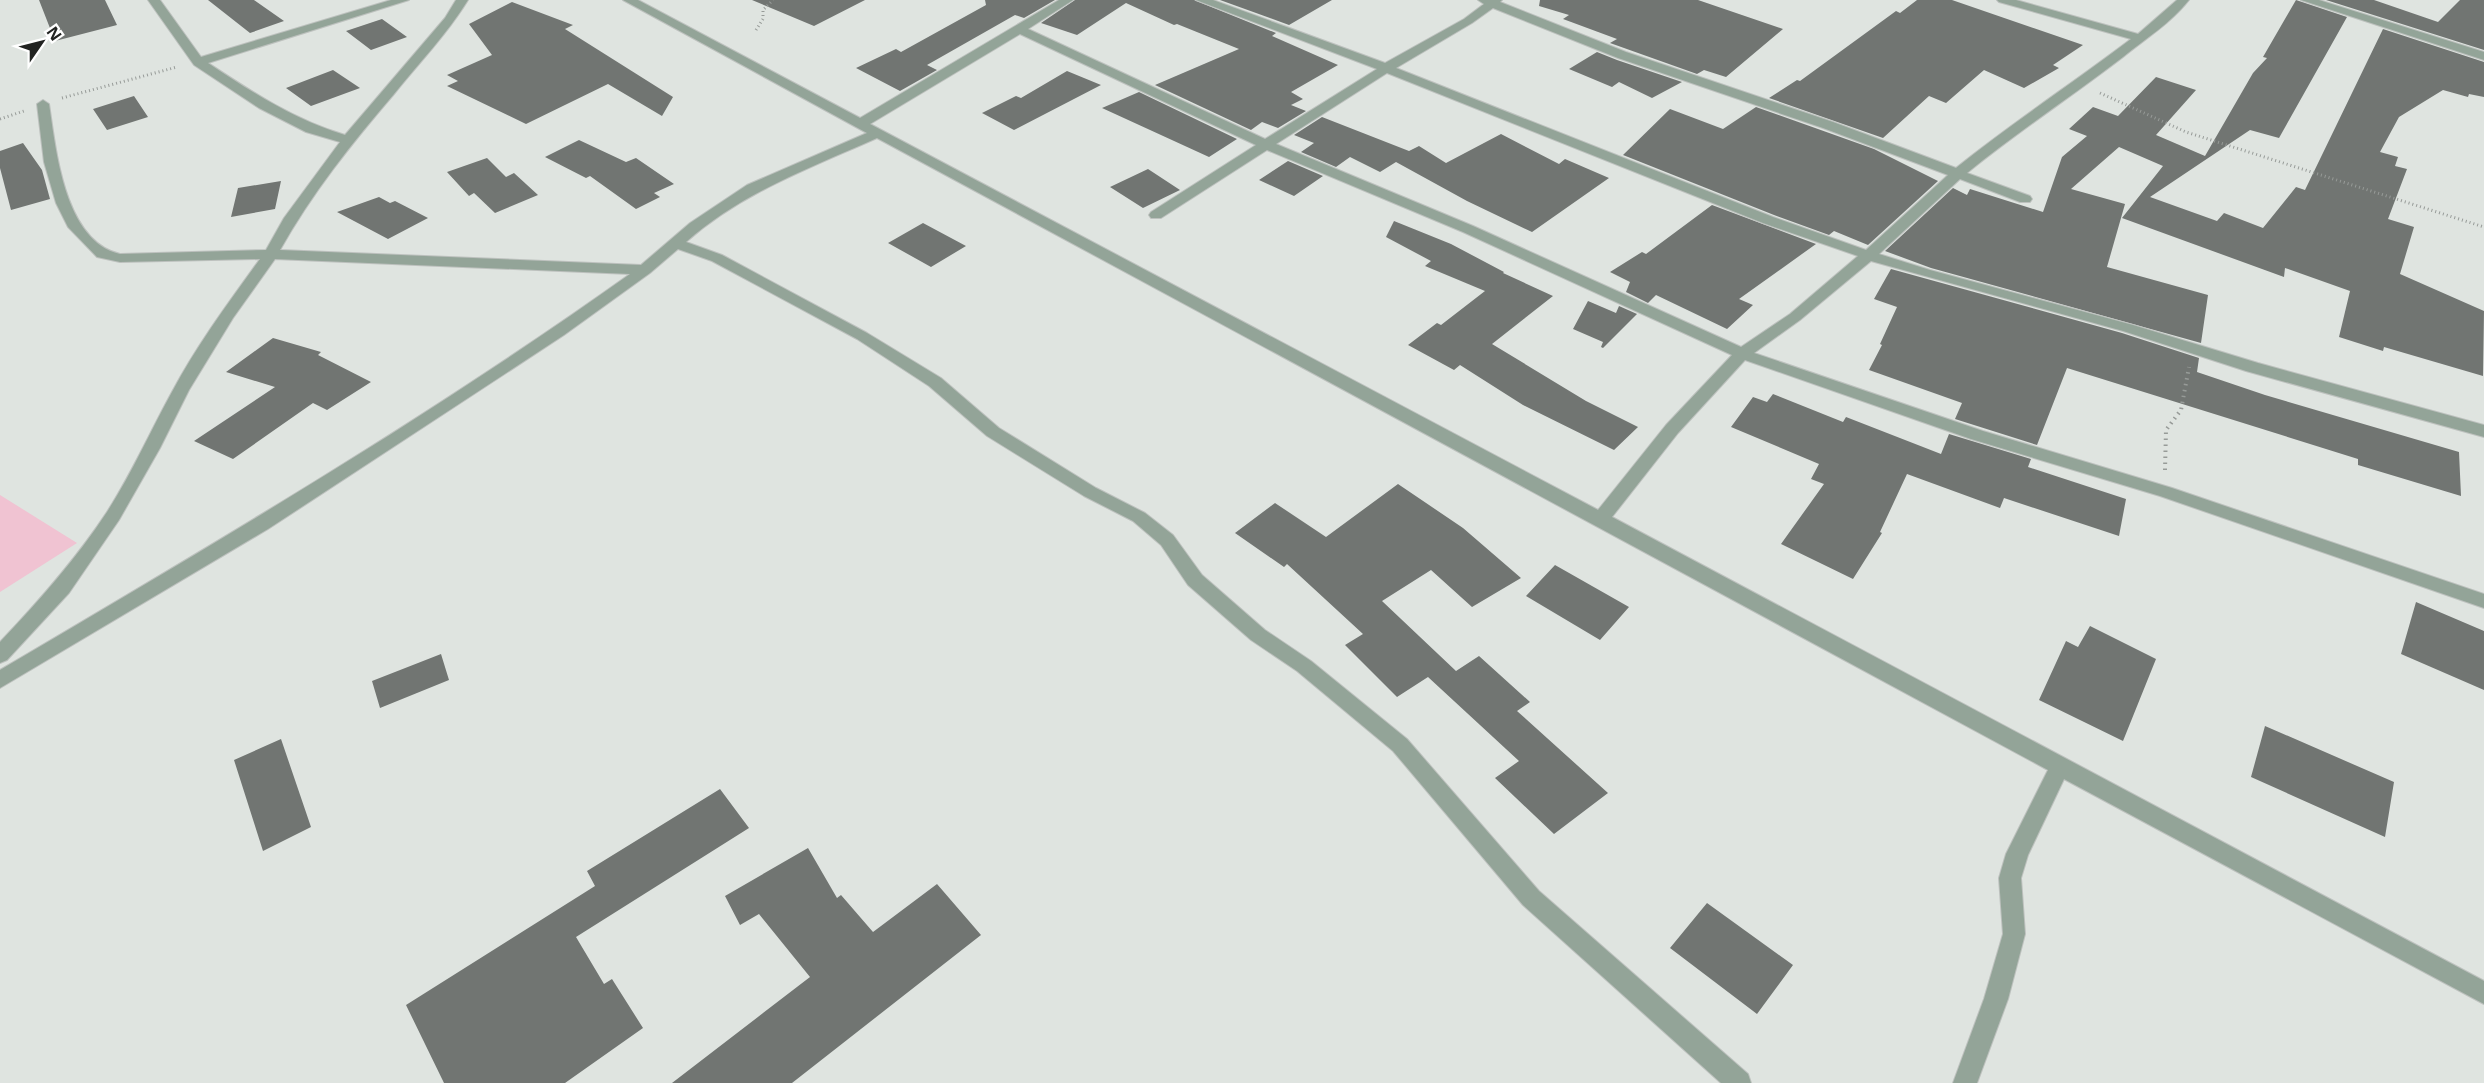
<svg xmlns="http://www.w3.org/2000/svg" width="2484" height="1083" viewBox="0 0 2484 1083" font-family="'Open Sans',sans-serif">
	<rect width="100%" height="100%" fill="#dfe4e0"/>
	<path fill="#f0c3d2" d="M0 495 77 543 0 592Z"/>
	<path fill="#717572" d="M39 0H105L117 25 55 41Z
		M208 0H254L284 21 250 33Z
		M752 0H865L814 26Z
		M985 0H1055L1024 18 1015 15 927 65 937 70 900 91 856 68 896 49 901 52 986 5Z
		M1075 0H1194L1276 33 1272 36 1338 65 1291 92 1303 99 1291 105 1306 111 1278 128 1262 122 1251 130 1155 85 1239 49 1177 24 1174 25 1126 3 1077 35 1041 23Z
		M1220 0H1332L1289 25Z
		M1540 0H1698L1783 29 1726 77 1704 70 1697 74 1610 43 1617 39 1563 19 1569 15 1539 6Z
		M1917 0H1952L2083 45 2053 65 2059 68 2024 88 1984 70 1946 103 1929 96 1883 138 1769 98 1797 80 1800 81 1896 11 1900 13Z
		M2296 0 2347 17 2279 138 2250 130 2150 197 2217 221 2224 213 2263 228 2296 187 2305 190 2383 29 2484 62V97L2469 94 2468 97 2443 90 2399 117 2380 152 2398 157 2395 166 2407 169 2388 219 2414 227 2400 274 2484 311 2483 376 2384 347 2383 351 2339 337 2350 291 2285 268 2284 277 2122 218 2163 166 2119 147 2071 189 2125 204 2107 267 2208 295 2201 343 1931 268 1885 251 1953 188 1967 195 1970 189 2043 212 2062 157 2087 136 2069 129 2093 107 2118 116 2156 77 2196 90 2156 135 2205 156 2253 73 2267 58 2263 57Z
		M2326 0H2374L2438 22 2460 0H2484V50Z
		M512 2 573 25 565 29 673 97 662 116 608 84 526 124 447 86 458 81 447 75 492 55 469 24Z
		M382 19 407 37 371 50 346 31Z
		M1597 52 1617 60 1682 82 1652 98 1619 82 1612 87 1569 69Z
		M333 70 360 88 311 106 286 88Z
		M1067 71 1101 85 1014 130 982 113 1016 96 1021 98Z
		M1139 92 1237 139 1209 157 1102 108Z
		M134 96 148 117 107 130 93 109Z
		M1756 107 1874 149 1938 181 1868 245 1834 231 1829 235 1774 215 1623 155 1670 109 1723 129Z
		M1322 117 1409 151 1419 146 1446 163 1501 134 1559 164 1565 159 1609 178 1532 232 1467 201 1396 162 1380 172 1350 157 1336 167 1301 152 1314 143 1294 135Z
		M579 140 626 162 636 158 674 184 654 193 660 197 636 209 590 176 586 178 545 157Z
		M23 143 42 170 50 199 11 210 0 168V151Z
		M487 158 506 177 514 173 538 195 495 213 474 193 469 196 447 172Z
		M1288 161 1323 176 1294 196 1259 180Z
		M1148 169 1180 190 1143 208 1110 187Z
		M281 181 275 209 231 217 238 188Z
		M379 197 390 203 395 201 428 218 388 239 337 212Z
		M1712 205 1816 244 1739 299 1753 305 1727 329 1656 295 1648 303 1626 292 1630 282 1610 272 1642 252 1646 254Z
		M1394 221 1451 244 1504 272 1503 273 1553 296 1492 344 1586 401 1638 427 1614 450 1523 405 1460 365 1454 370 1408 345 1437 323 1441 325 1485 291 1425 266 1431 261 1386 237Z
		M923 223 966 246 931 267 888 243Z
		M1891 269 2122 333 2199 358 2197 372 2265 395 2459 452 2461 496 2358 465V459L2067 368 2037 445 1955 419 1962 403 1869 370 1882 345 1880 344 1897 307 1874 299Z
		M1588 301 1616 313 1619 306 1637 314 1603 348 1601 347 1603 342 1573 329Z
		M273 338 321 352 318 355 371 382 327 410 313 403 233 459 194 441 275 387 226 372Z
		M1773 394 1843 422 1846 417 1941 454 1949 434 2031 459 2028 467 2126 499 2119 536 2004 498 2000 508 1907 474 1880 532 1882 533 1853 579 1781 544 1824 484 1811 479 1819 464 1731 427 1753 397 1767 402Z
		M1398 484 1463 528 1521 578 1472 607 1431 570 1382 601 1456 671 1479 656 1530 702 1517 711 1608 793 1554 834 1495 778 1519 761 1428 677 1397 697 1345 645 1363 634 1287 564 1284 567 1235 533 1275 503 1326 537Z
		M1555 565 1629 607 1600 640 1526 596Z
		M2416 602 2484 631V690L2401 654Z
		M2090 626 2156 659 2123 741 2039 700 2066 641 2078 647Z
		M441 654 449 680 380 708 372 681Z
		M2265 726 2394 782 2385 837 2251 777Z
		M281 739 311 827 263 851 234 760Z
		M720 789 749 828 576 937 604 984 612 979 643 1028 565 1083H444L406 1005 595 886 587 871Z
		M808 848 837 898 841 895 873 932 937 884 981 935 792 1083H672L810 977 759 914 740 925 725 896Z
		M1707 903 1793 965 1757 1014 1670 948Z"/>
	<g fill="none" stroke-linecap="round" stroke-linejoin="round">
		<defs>
			<path id="minor" d="M148 0H160L201 57 391 0H409L208 63C252 92 294 120 345 135L445 18 456 0H468C447 34 419 63 394 94 352 143 312 193 280 250L641 265 690 223 747 185 867 133 623 0H638L860 118 1059 0H1073L1028 29 1265 139 1377 69 1196 0H1213L1385 63 1464 19 1484 4 1478 0H1502L1500 2 1626 52 1833 122 1956 168C2012 123 2073 83 2131 39L1999 2 1997 0H2016L2138 34 2177 0H2189C2171 23 2145 39 2123 57 2071 97 2017 132 1967 173L2030 196 2032 199 2030 202H2020L1960 179 1879 254 1930 270 2133 325 2258 363 2484 425V437L2246 371 2123 331 1871 261 1800 320 1754 353 1983 431 2172 488 2484 594V608L2160 496 1971 439 1745 360 1678 433 1612 517 2484 981V1004L2064 779 2028 855 2021 878 2025 934 2008 999 1977 1083H1953L1984 999 2003 934 1999 878 2006 854 2048 770 877 138C810 168 741 193 686 242L722 255 867 333 941 378 999 428 1096 488 1145 513 1173 535 1202 575 1265 630 1311 661 1407 739 1539 891 1748 1074 1751 1083H1721L1523 905 1393 751 1297 671 1251 640 1188 585 1161 545 1133 521 1084 496 987 436 929 386 857 339 712 261 678 249 650 273 564 335 268 529 0 688V670C214 544 428 418 630 274L275 259 233 318 189 390 160 448 119 520 69 593 7 660 0 663V642C39 601 76 559 107 512 132 473 150 432 172 392 197 345 229 302 260 259L120 262 97 257 68 227 56 203 44 162 37 104 43 100 49 104C56 150 64 241 120 254L266 250 284 218 340 142 306 132 259 108 194 65ZM1493 8 1618 58 1823 128 1948 175 1866 250 1773 217 1396 68 1472 23ZM1020 34 1256 145 1151 212 1149 215 1151 218H1161L1267 150 1463 232 1732 355 1666 425 1598 510 870 124ZM1387 73 1763 223 1858 256 1790 314 1741 347 1473 226 1276 144Z
				M2301 0H2319L2484 52V60Z"/>
		</defs>
		<use href="#minor" stroke="#bdc1be" stroke-width="2"/>
		<path stroke="#979b98" stroke-width="3" stroke-dasharray="1 3" stroke-linecap="butt" d="M756 30 763 19V10L773 0
			M2100 93 2186 132 2484 227
			M62 98 177 67
			M0 119 24 111"/>
		<path stroke="#979b98" stroke-width="4" stroke-dasharray="1.5 4.5" stroke-linecap="butt" d="M2165 470 2166 430 2181 410 2189 367"/>
		<use href="#minor" fill="#93a498" fill-rule="evenodd"/>
	</g>
	<g transform="translate(42 42) rotate(55)" stroke="#ffffff" stroke-width="4.5" paint-order="stroke">
	<path d="M0-4.5L10 22L0 15L-10 22Z" fill="#212321"/>
	<text y="-9" font-size="16" font-weight="bold" text-anchor="middle" fill="#212321">N</text>
	</g>
</svg>
